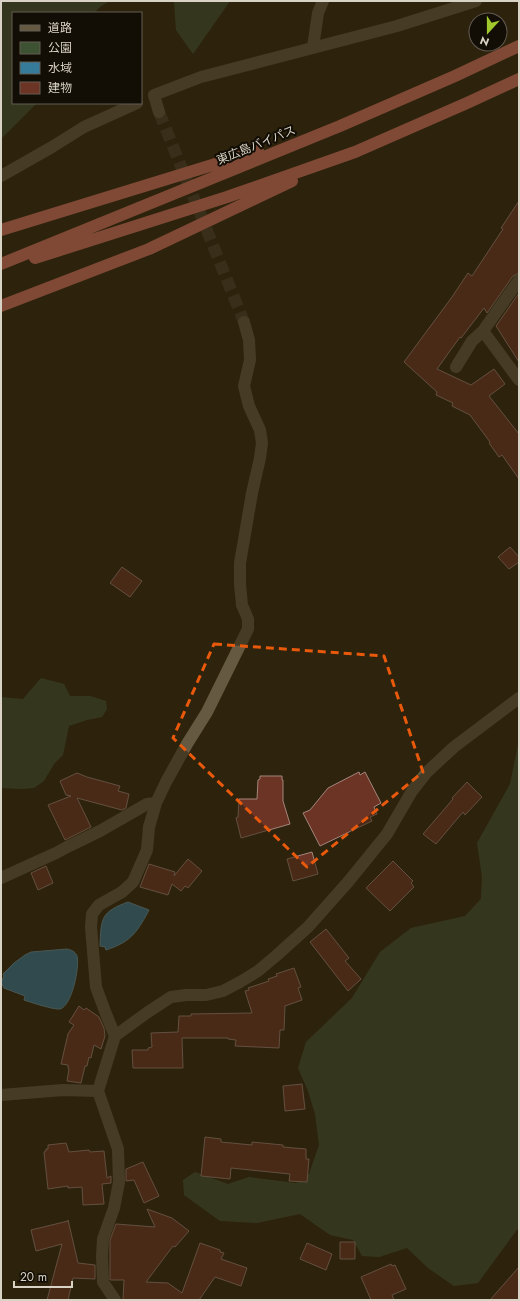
<svg xmlns="http://www.w3.org/2000/svg" width="520" height="1301" viewBox="0 0 520 1301" font-family="Jost,'Noto Sans JP',sans-serif">
	<rect width="100%" height="100%" fill="#2e230c"/>
	<path fill="#3d5133" d="M1 1H110L101 6 94 13H13V103H37L1 139Z
		M174 1H230L193 54 176 30Z
		M41 678 64 684 70 696H90L106 701 107 709 102 717 87 720 69 726 63 755 54 764 44 781 34 788 22 789 1 788V697L23 699Z
		M519 740V1227L478 1283 454 1286 428 1268 407 1248 379 1257 362 1256 353 1240 330 1235 300 1214 257 1223 220 1221 184 1195 183 1180 195 1172 228 1184 249 1177 296 1183 309 1174 319 1145 315 1114 308 1091 298 1068 306 1042 352 998 380 952 411 928 465 916 481 899 482 877 477 843 510 784Z"/>
	<path fill="#377b9b" stroke="#6895a8" d="M128 902 149 910 148 912C136 934 130 942 106 950L105 947 100 946C101 918 101 912 128 902Z
		M67 949C71 950 75 951 77 956 80 966 72 1006 60 1009 54 1010 30 1002 24 1000L25 996 4 988 1 982 4 976 3 974 14 963 25 955 31 952Z"/>
	<path fill="#6c3424" stroke="#a4857d" d="M519 201V273L513 276 487 313 484 308 461 338 460 337 437 369 471 385 494 369 505 384 489 396 519 434V479L502 455 499 457 489 443 490 442 470 415 452 406 453 403 436 395 437 392 404 362 452 297 468 273 472 276 503 229 501 228Z
		M519 293V362L496 326Z
		M510 547 519 557V562L509 569 498 557Z
		M122 567 142 581 130 597 110 583Z
		M359 772 360 775 365 772 381 803 374 807 377 814 370 817 372 821 320 846 303 813 310 810 328 788Z
		M77 773 87 777 120 786 118 791 129 794 126 808 122 810 77 798 91 827 65 840 48 805 71 796 66 795 60 781Z
		M260 776H282V780H283V801L290 824 241 838 236 818 238 817 239 799H257L258 780 260 779Z
		M467 782 482 797 465 815 463 812 436 844 423 834 453 799 452 798Z
		M312 852 318 874 293 881 287 859Z
		M188 859 202 871 188 888 185 886 181 891 172 884 168 895 140 887 149 864 175 872 174 876Z
		M393 861 413 881 411 883 414 887 390 911 366 888Z
		M46 866 53 883 38 890 31 873Z
		M326 929 349 958 345 961 361 979 348 991 310 942Z
		M294 968 301 987 298 988 302 1000 285 1006 284 1030H280L279 1048 235 1046 236 1040 228 1039V1038H182L183 1068H133L132 1050H148V1048L152 1047 151 1033 178 1032 179 1016H191V1014L252 1013 245 991 249 990 248 988 269 981 268 979 277 976 276 974Z
		M79 1006 84 1010 86 1008 99 1017 104 1028 105 1036 101 1049 94 1045 91 1058 89 1057 87 1066H85L81 1083 67 1081 69 1069 68 1068V1065L61 1064 68 1034 74 1025 69 1022Z
		M302 1084 305 1109 285 1111 283 1086Z
		M205 1137 221 1139V1142L252 1145V1142L283 1145V1147L306 1149V1159H309L307 1182 289 1181 290 1174 231 1168 230 1179 201 1176Z
		M66 1143 69 1152 89 1150 90 1152 104 1151 107 1178 111 1176V1183L102 1184 104 1204 83 1205 82 1187 68 1188V1186L48 1189 44 1152 46 1151V1149H48V1145Z
		M143 1162 159 1196 144 1203 134 1180 126 1181V1169Z
		M147 1209 172 1218 189 1231 175 1247 173 1246 146 1282 168 1283 182 1293 200 1243 220 1250V1252L224 1253 221 1259 247 1268 241 1286 215 1277 199 1300H123L124 1280H110V1240L116 1224 155 1227Z
		M68 1220 78 1263 95 1265V1279L73 1278 68 1300H47L62 1244 36 1251 31 1230 68 1221Z
		M340 1242H355V1259H340Z
		M307 1243 332 1254 326 1270 300 1259Z
		M391 1264 392 1266 395 1265 406 1289 392 1295 394 1300H371L361 1277Z
		M519 1267V1300H490Z"/>
	<g fill="none" stroke-linecap="round" stroke-linejoin="round">
		<path stroke="#483d28" stroke-width="12" stroke-dasharray="12 6" stroke-linecap="butt" d="M159 112 244 322"/>
		<path stroke="#655a41" stroke-width="12" d="M313 47 318 13 323 1
			M159 112 154 95 201 77 397 26 476 1
			M1 176 52 147 84 127 137 103
			M483 331 519 380
			M456 367 472 341 483 331 519 280
			M1 878 56 853 67 847 100 831 147 804 156 803
			M115 1036 106 1014 96 987 91 927 92 914 99 905 122 892 133 882 147 850 149 827 156 803 166 782 187 744 207 712 248 629V619L242 605 240 584V563L252 493 260 458 262 443 260 430 249 406 244 386 250 360 249 340 244 322
			M1 1095 63 1090 98 1091
			M115 1300 103 1282 102 1256 103 1239 114 1208 119 1182 118 1149 98 1091 115 1036 148 1012 171 997 186 995H206L223 991 240 982 258 971 277 955 308 927 348 882 387 834 412 791 427 772 454 747 519 698"/>
		<path stroke="#e27867" stroke-width="12" d="M1 230 258 151
			M35 258 227 197 355 152 467 103 519 79
			M1 264 340 126 455 76 519 46
			M1 306 149 249 292 181"/>
	</g>
	<path d="M0 0H520V1301H0ZM214 644 384 656 423 772 307 867 173 738Z" fill="#2e230c" fill-opacity=".55" fill-rule="evenodd"/>
	<path fill="none" stroke="#e8590c" stroke-width="3" stroke-dasharray="8 5" stroke-linejoin="round" d="M214 644 384 656 423 772 307 867 173 738Z"/>
	<g text-anchor="middle" dominant-baseline="central" stroke-width="4" stroke-linejoin="round" paint-order="stroke">
		<g font-size="12" fill="#d9d3c5" stroke="#120d05">
			<text transform="translate(256 145) rotate(-22)">東広島バイパス</text>
		</g>
	</g>
	<rect width="520" height="1301" fill="none" stroke="#d9d3c5" stroke-width="4"/>
	<rect x="12" y="12" width="130" height="92" fill="#120d05" stroke="#625c52"/>
	<rect x="20" y="25" width="20" height="6" fill="#655a41" stroke="#625c52"/>
	<text x="48" y="32" font-size="12" fill="#d9d3c5">道路</text>
	<rect x="20" y="42" width="20" height="12" fill="#3d5133" stroke="#625c52"/>
	<text x="48" y="52" font-size="12" fill="#d9d3c5">公園</text>
	<rect x="20" y="62" width="20" height="12" fill="#377b9b" stroke="#625c52"/>
	<text x="48" y="72" font-size="12" fill="#d9d3c5">水域</text>
	<rect x="20" y="82" width="20" height="12" fill="#6c3424" stroke="#625c52"/>
	<text x="48" y="92" font-size="12" fill="#d9d3c5">建物</text>
	<g transform="translate(488 32) rotate(201)"><circle r="19" fill="#120d05" stroke="#625c52"/>
	<path d="M0-3L7 15L0 10L-7 15Z" fill="#a0c92c"/>
	<text y="-6" font-size="11" font-weight="bold" text-anchor="middle" fill="#d9d3c5">N</text>
	</g>
	<path d="M14 1281v6h58v-6" fill="none" stroke="#d9d3c5" stroke-width="2"/>
	<text x="20" y="1281" font-size="12" fill="#d9d3c5" stroke="#120d05" stroke-width="3" paint-order="stroke">20 m</text>
</svg>
